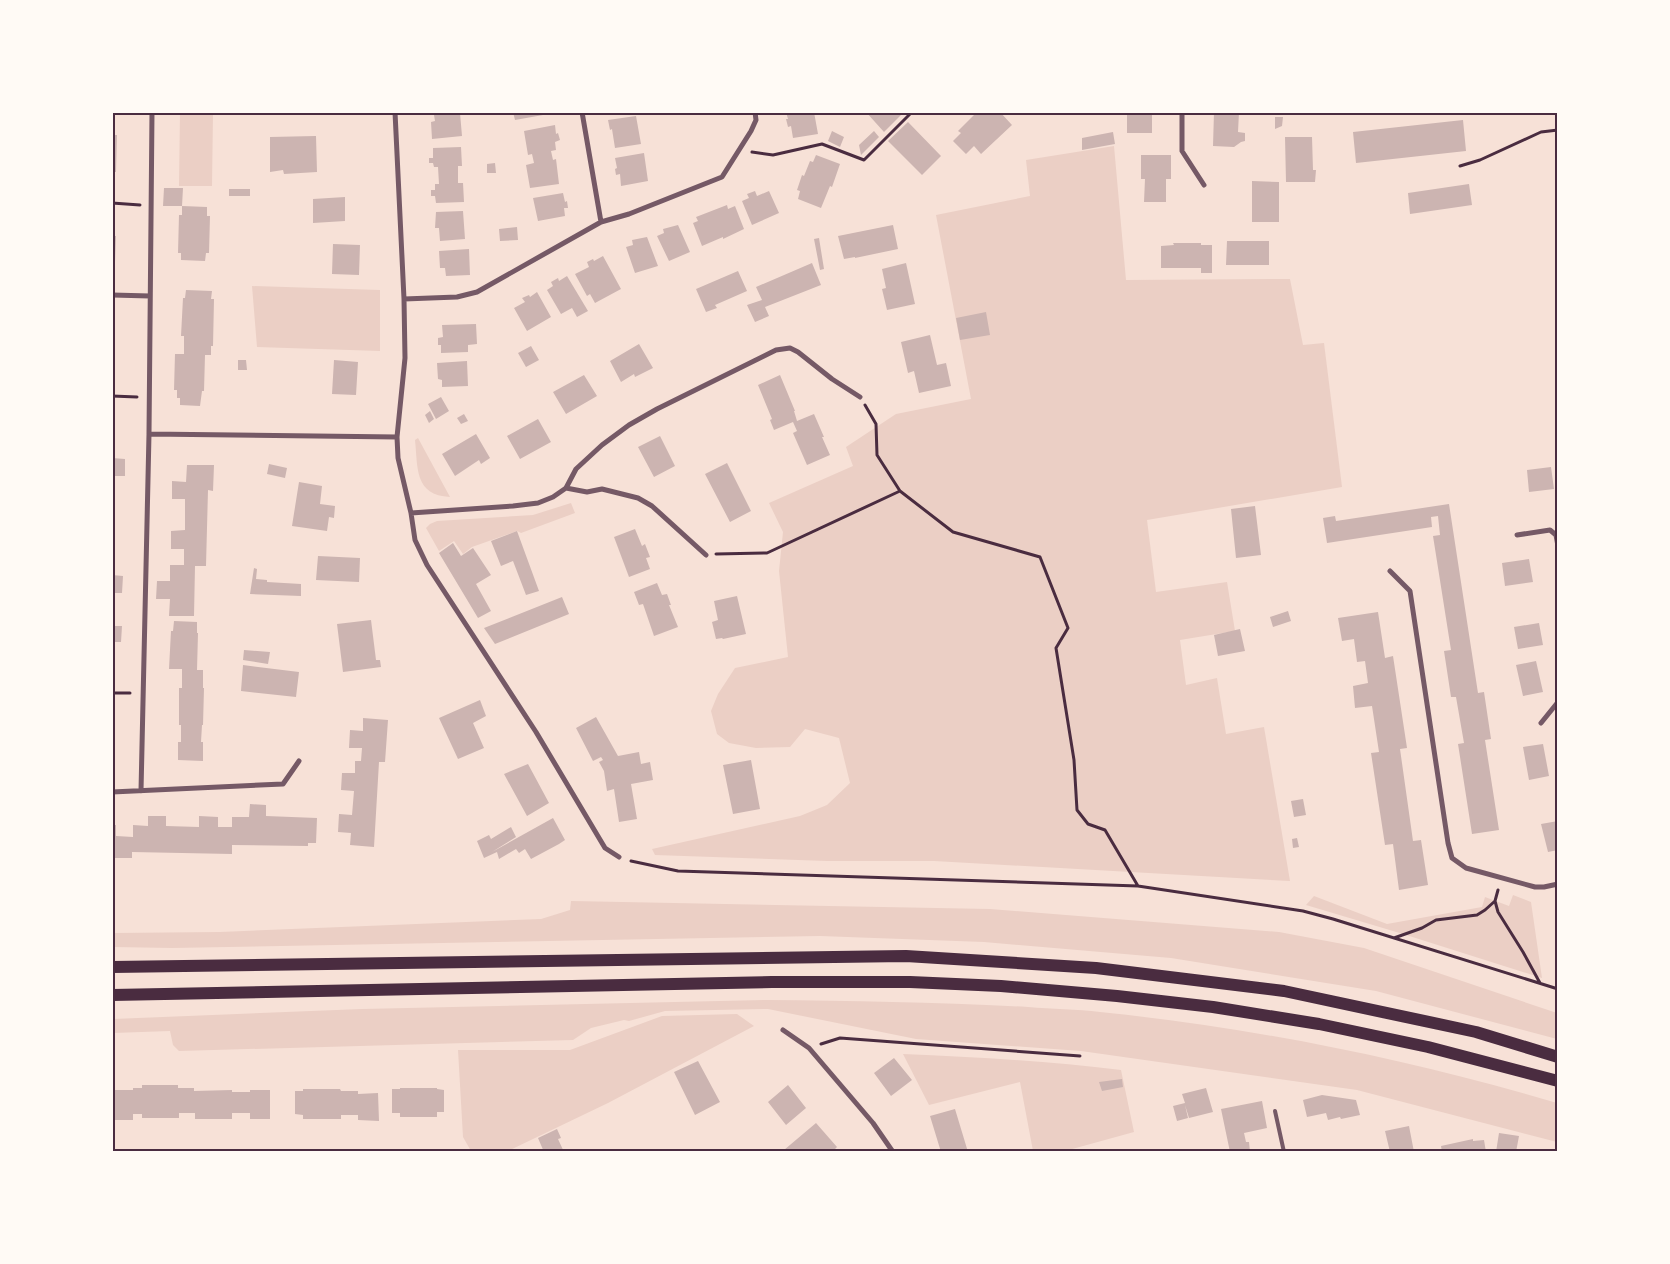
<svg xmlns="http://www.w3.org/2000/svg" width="1670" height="1264" viewBox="0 0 1670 1264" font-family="Jost,sans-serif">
	<rect width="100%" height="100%" fill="#f7e1d7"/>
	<path fill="#ebcfc5" d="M180 113H213L212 186H179Z
		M1114 146 1126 280 1290 279 1303 345 1324 343 1342 487 1147 520 1156 592 1227 582 1235 631 1180 640 1186 685 1217 678 1226 734 1264 727 1290 881 934 861H827L655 855 652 849 800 816 827 805 850 783 839 738 805 729 790 747 756 748 729 743 717 734 711 711 718 694 735 668 788 657 779 571 783 532 769 503 853 466 846 447 896 414 971 399 936 215 1030 196 1026 160Z
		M252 286 380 290V351L257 347Z
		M418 438 450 497C414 495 418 468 415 440Z
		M571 503 575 513 521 533 517 531 472 547 463 554 454 541 439 551 426 528 430 524 437 521 533 515Z
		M1513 895 1531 902 1542 978 1403 934 1306 905 1314 896 1387 924 1482 907 1485 897 1509 906Z
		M571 901 990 909 1279 932 1364 948 1557 1013V1039L1376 991 1171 958 984 942 820 936 172 948 113 947V933L220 932 541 919 570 910Z
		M767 1000C854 1001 941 1002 1028 1007 1052 1009 1077 1009 1100 1012 1255 1028 1408 1059 1557 1103V1142L1357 1090 1081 1051 916 1039 768 1009 665 1011 629 1021 624 1020 591 1028 573 1040 179 1051 173 1045 170 1031 113 1033V1019L362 1009Z
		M737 1014 754 1026 608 1103 508 1151H471L463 1137 458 1050H570L662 1016Z
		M903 1054C976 1057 1049 1061 1121 1070L1134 1132 1065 1151H1033L1020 1082 929 1105Z"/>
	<path fill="#ccb4b1" d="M513 112H543V115L515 120Z
		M786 112H814L818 134 793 138 791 126 788 127 786 119H788Z
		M866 112H900L902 114 884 132Z
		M977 112H1000L1012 125 981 154 974 146 966 154 953 141 961 133 958 131Z
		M1127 112H1152V133H1127Z
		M1214 112H1239L1238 132 1245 133V141L1241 142 1234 147 1213 146Z
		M460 113 462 136 432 139 431 122 435 121 434 115Z
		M636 116 641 144 615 148 612 129 610 130 608 120Z
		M1275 117H1283L1282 126 1275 129Z
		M1463 120 1466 151 1356 163 1353 132Z
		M908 122 941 156 922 175 888 141Z
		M555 125 556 134 558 133 560 140 555 142 556 150 551 151 553 160 556 159 559 184 530 188 526 165 534 163 532 154 528 155 524 131Z
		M832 131 844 137 840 147 828 141Z
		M874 131 879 137 861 155 859 145Z
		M1113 132 1115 144 1082 150V138Z
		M112 135H117L116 172H112Z
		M316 136 317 172 284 174 283 170 270 172V137Z
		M1285 137H1312L1313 170H1316L1315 182H1286Z
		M461 147 462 166H458V183H463L464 202 436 203 435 196H431V190H435V184H439L438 167H434L433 163H429V158H433V148Z
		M644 153 648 181 621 186 620 174 616 175 615 169 617 168 615 158Z
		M816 155 840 164 832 187 830 186 821 208 798 199 800 191 797 190 802 175 804 176 810 161 813 162Z
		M1141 155H1171V179H1166V202H1144L1145 179H1141Z
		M495 163 496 173H487V164Z
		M1252 181 1279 182V222H1252Z
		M1469 184 1472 205 1410 214 1408 193Z
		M164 188H183L182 206H163Z
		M229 189H250V196H229Z
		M755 191 757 196 769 191 779 213 752 225 742 201 749 198 747 194Z
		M563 193 565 202 567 201 568 208H564L565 216 538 221 533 198Z
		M345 197V221L313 223V199Z
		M727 205 728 209 735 206 744 229 723 239V237L702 246 693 223 698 221 696 217Z
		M182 206 207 207V216H210L209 253H206L205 261 181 260V253H178L179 215H182Z
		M463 211 465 239 440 241 439 228H435L436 212Z
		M678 225 690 252 669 261 657 236 664 233 663 229Z
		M893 225 898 249 855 258V257L844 259 838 236Z
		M517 227 518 240 500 241 499 229Z
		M112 236H116L115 262H112Z
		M647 237 658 266 635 273 626 247 633 245 632 240Z
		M819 238 824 269 820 270 814 239Z
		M1227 241H1269V265H1226Z
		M1173 243H1201V245H1212V273H1201V268H1161V246L1174 245Z
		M333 244 360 245 359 275 332 274Z
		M469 249 470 275 446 276 445 268H440L439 251Z
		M603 256 621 289 595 303 590 294 587 296 575 274 589 267 587 262 593 259 594 261Z
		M812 263 821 285 765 307 769 316 755 322 747 305 762 300 756 287Z
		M906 263 915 304 887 310 882 289 886 288 882 269Z
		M738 271 747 291 715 305 717 308 706 312 696 289Z
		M567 276 588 311 577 317 572 308 561 314 547 290 553 286 551 282 558 278 559 281Z
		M186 290 212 291 211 299H214L213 346H211V355H205L204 391H202L200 406 180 405V398H177V390H174L175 354H184V336H181L183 298H185Z
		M537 292 551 317 527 331 514 308 525 302 522 298 529 295 530 297Z
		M986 312 990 335 960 340 956 318Z
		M476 324 477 344 468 345V352L441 353V345H438V338L443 337 442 325Z
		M930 335 937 365 946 363 951 386 919 393 914 371 908 373 901 342Z
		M639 344 653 368 635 377 634 374 621 382 610 361Z
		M531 346 539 360 526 367 518 353Z
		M238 360H246L247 370H238Z
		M334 360 358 362 356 395 332 394Z
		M467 361 468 386 442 387V380L438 379 437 363Z
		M584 375 597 396 566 414 553 392Z
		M780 375 795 411H794L797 421 814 414 824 437H822L830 455 807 465 793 433 797 431 793 422 774 430 770 420 772 419 758 385Z
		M441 397 449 411 436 419 428 404Z
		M430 411 434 419 429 423 425 415Z
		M464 414 468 421 461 424 457 418Z
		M538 419 551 442 520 459 507 436Z
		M476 434 490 458 481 464 479 460 455 476 442 454Z
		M660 436 675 466 654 477 638 447Z
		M112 458 125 459V476H112Z
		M727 463 751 511 730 522 705 474Z
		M269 464 287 468 285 478 267 474Z
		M187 465H214L213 491 208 490 206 566H195L194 616H169L170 599H156L157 581H170V565H184V549H171V531L185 530V499H172V481L186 482Z
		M1551 467 1554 489 1529 492 1527 470Z
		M299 482 322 486 320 504 335 506 334 518 329 517 327 531 292 526Z
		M1449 504 1478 693 1484 692 1491 739 1485 740 1499 830 1472 834 1458 744 1464 743 1456 697H1451L1444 651 1451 650 1433 536 1440 535 1438 516 1431 517 1432 527 1327 543 1323 518 1335 516 1336 521Z
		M1255 506 1261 555 1236 558 1231 509Z
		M635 529 642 546 645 544 650 557 646 558 650 569 629 577 614 537Z
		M517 531 539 591 526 595 513 561 501 566 491 541Z
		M453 543 461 556 473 548 491 575 476 584 491 611 478 618 439 553Z
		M318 556 360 558 359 582 316 580Z
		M1529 559 1533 582 1505 586 1502 563Z
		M254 568 257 569 256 579 267 580V582L301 584V596L250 594Z
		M112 575 123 576 122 593H112Z
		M657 583 662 595 667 594 671 605H669L678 627 654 636 643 604 639 605 634 592Z
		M737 596 746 634 723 639 722 638 716 639 712 622 718 620 714 601Z
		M562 597 569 614 495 644 484 628Z
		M1288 611 1291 621 1273 627 1270 617Z
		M1378 612 1385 658 1393 656 1407 748 1400 749 1413 841 1421 840 1428 885 1399 890 1393 844 1385 845 1371 753 1379 752 1372 706 1355 708 1353 686 1368 683 1365 661 1357 662 1354 639 1342 641 1338 618Z
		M371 620 376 660H380L381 667 343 672 337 624Z
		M174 621 197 622V633H198L197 670H203V688H204L203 725H202L201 742H203V761L178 760V742H181V725H179V688H182V669H169L171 631H173Z
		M1539 623 1543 645 1518 649 1514 627Z
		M112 626H122L121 642H112Z
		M1240 629 1245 651 1218 656 1214 635Z
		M244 650 270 652 268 664 243 660Z
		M1536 661 1543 692 1523 696 1516 665Z
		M243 665 299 672 296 697 241 691Z
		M480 700 486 716 473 723 484 748 458 759 439 718Z
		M596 717 618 756 639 752 641 764 650 762 653 780 631 784 637 819 619 822 614 789 607 791 604 771 599 762 603 760 601 757 593 761 576 728Z
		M363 718 388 720 385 762H379L374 847 350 845 351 833 338 832 339 814 352 815 354 791 341 790 342 773H355V761H361L362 748H349L350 730 363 731Z
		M1543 744 1549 776 1529 780 1523 747Z
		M751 760 760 809 733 814 723 765Z
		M528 764 549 803 527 816 504 774Z
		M1303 799 1306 815 1294 817 1291 801Z
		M250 804 266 805V816L317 818 316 843H308V846L232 845V854L132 852V858H112V825H116V836L133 837V825L148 826V816H166V826L199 827V816L218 817V827H232V817H249Z
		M553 818 565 840 559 844 531 859 525 849 519 853 516 849 499 859 497 852 484 858 477 841 489 835 491 839 511 827 516 837 492 852Z
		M1558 821V850L1548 852 1541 824Z
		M1297 838 1299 847 1293 848 1292 839Z
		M894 1058 912 1080 891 1096 874 1073Z
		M698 1061 720 1102 695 1115 674 1072Z
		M1122 1079 1123 1087 1102 1091 1099 1082Z
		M142 1085H178V1088H194V1091L232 1090V1092H250V1090H270V1119H250V1113H232V1119H195V1113H179V1118H142V1114H133V1120H113V1090H133V1088H142Z
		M788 1085 806 1108 786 1125 768 1102Z
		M400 1088H437V1089L444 1090V1112H437V1117H400V1113H392V1089H400Z
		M1206 1088 1213 1112 1189 1118 1185 1105 1188 1118 1177 1121 1173 1106 1185 1103 1182 1094Z
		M303 1089H340L341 1091H358V1094L378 1093 379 1121 358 1120V1115H341V1119H303V1115L295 1114V1091H303Z
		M1322 1095 1356 1100 1360 1115 1341 1119 1340 1117 1328 1120 1326 1113 1307 1117 1303 1100Z
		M1262 1101 1267 1128 1244 1133 1246 1142H1249L1250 1152H1230L1221 1109Z
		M955 1109 968 1152H941L930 1116Z
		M816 1123 837 1147 832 1152H786L784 1150Z
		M1409 1126 1414 1152H1390L1385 1131Z
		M557 1129 561 1138 558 1139 564 1152H544L538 1138Z
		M1499 1133 1519 1136 1516 1152H1496Z
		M1473 1139V1141L1484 1140 1486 1152H1442L1441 1146Z"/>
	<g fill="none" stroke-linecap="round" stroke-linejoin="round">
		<path stroke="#4a2c40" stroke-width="3" d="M752 152 773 155 822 144 864 160 912 112
			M1460 166 1480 160 1541 132 1558 130
			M112 203 140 205
			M112 396 137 397
			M865 405 876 424 877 455 900 491 953 532 1040 557 1068 628 1056 648 1074 760 1077 810 1088 824 1105 830 1138 886
			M716 554 767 553 900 491
			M112 693H130
			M631 861 678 871 1138 886 1303 911 1333 919 1558 989
			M1498 890 1495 901 1498 912 1523 952 1540 983
			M1394 938 1422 928 1436 920 1477 915 1485 910 1495 901
			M821 1044 840 1038 1080 1056"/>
		<path stroke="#755966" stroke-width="4" d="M1275 1111 1284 1152"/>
		<path stroke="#755966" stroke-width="5" d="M395 112 404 299 405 358 397 437 398 458 411 513 415 540 427 565 536 732 605 848 619 857
			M582 112 601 222
			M1182 112V151L1204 185
			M112 295 150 296
			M404 299 457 297 477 292 601 222 629 214 722 177 751 131 756 120 755 112
			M149 434 397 437
			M566 488 587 492 602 489 638 498 652 506 706 555
			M411 513 513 506 538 503 553 497 566 488 576 469 602 445 629 425 657 409 776 350 790 348 798 352 832 379 860 397
			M1517 535 1550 530 1556 535 1558 546
			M1390 571 1410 591 1448 843 1452 858 1466 868 1535 887H1544L1558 884
			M1541 723 1558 702
			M141 791 149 434 152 112
			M112 792 283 784 299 761
			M783 1030 809 1048 873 1123 893 1152"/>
		<path stroke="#4a2c40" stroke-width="12" d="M112 967 906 956 1096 968 1284 991 1476 1032 1558 1057
			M112 995 772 982H910L1001 986 1117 996 1213 1007 1319 1024 1428 1047 1558 1081"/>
	</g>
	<rect width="1670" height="1264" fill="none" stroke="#fffaf5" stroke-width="228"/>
	<rect x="114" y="114" width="1442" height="1036" fill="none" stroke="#4a2c40" stroke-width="2"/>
</svg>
